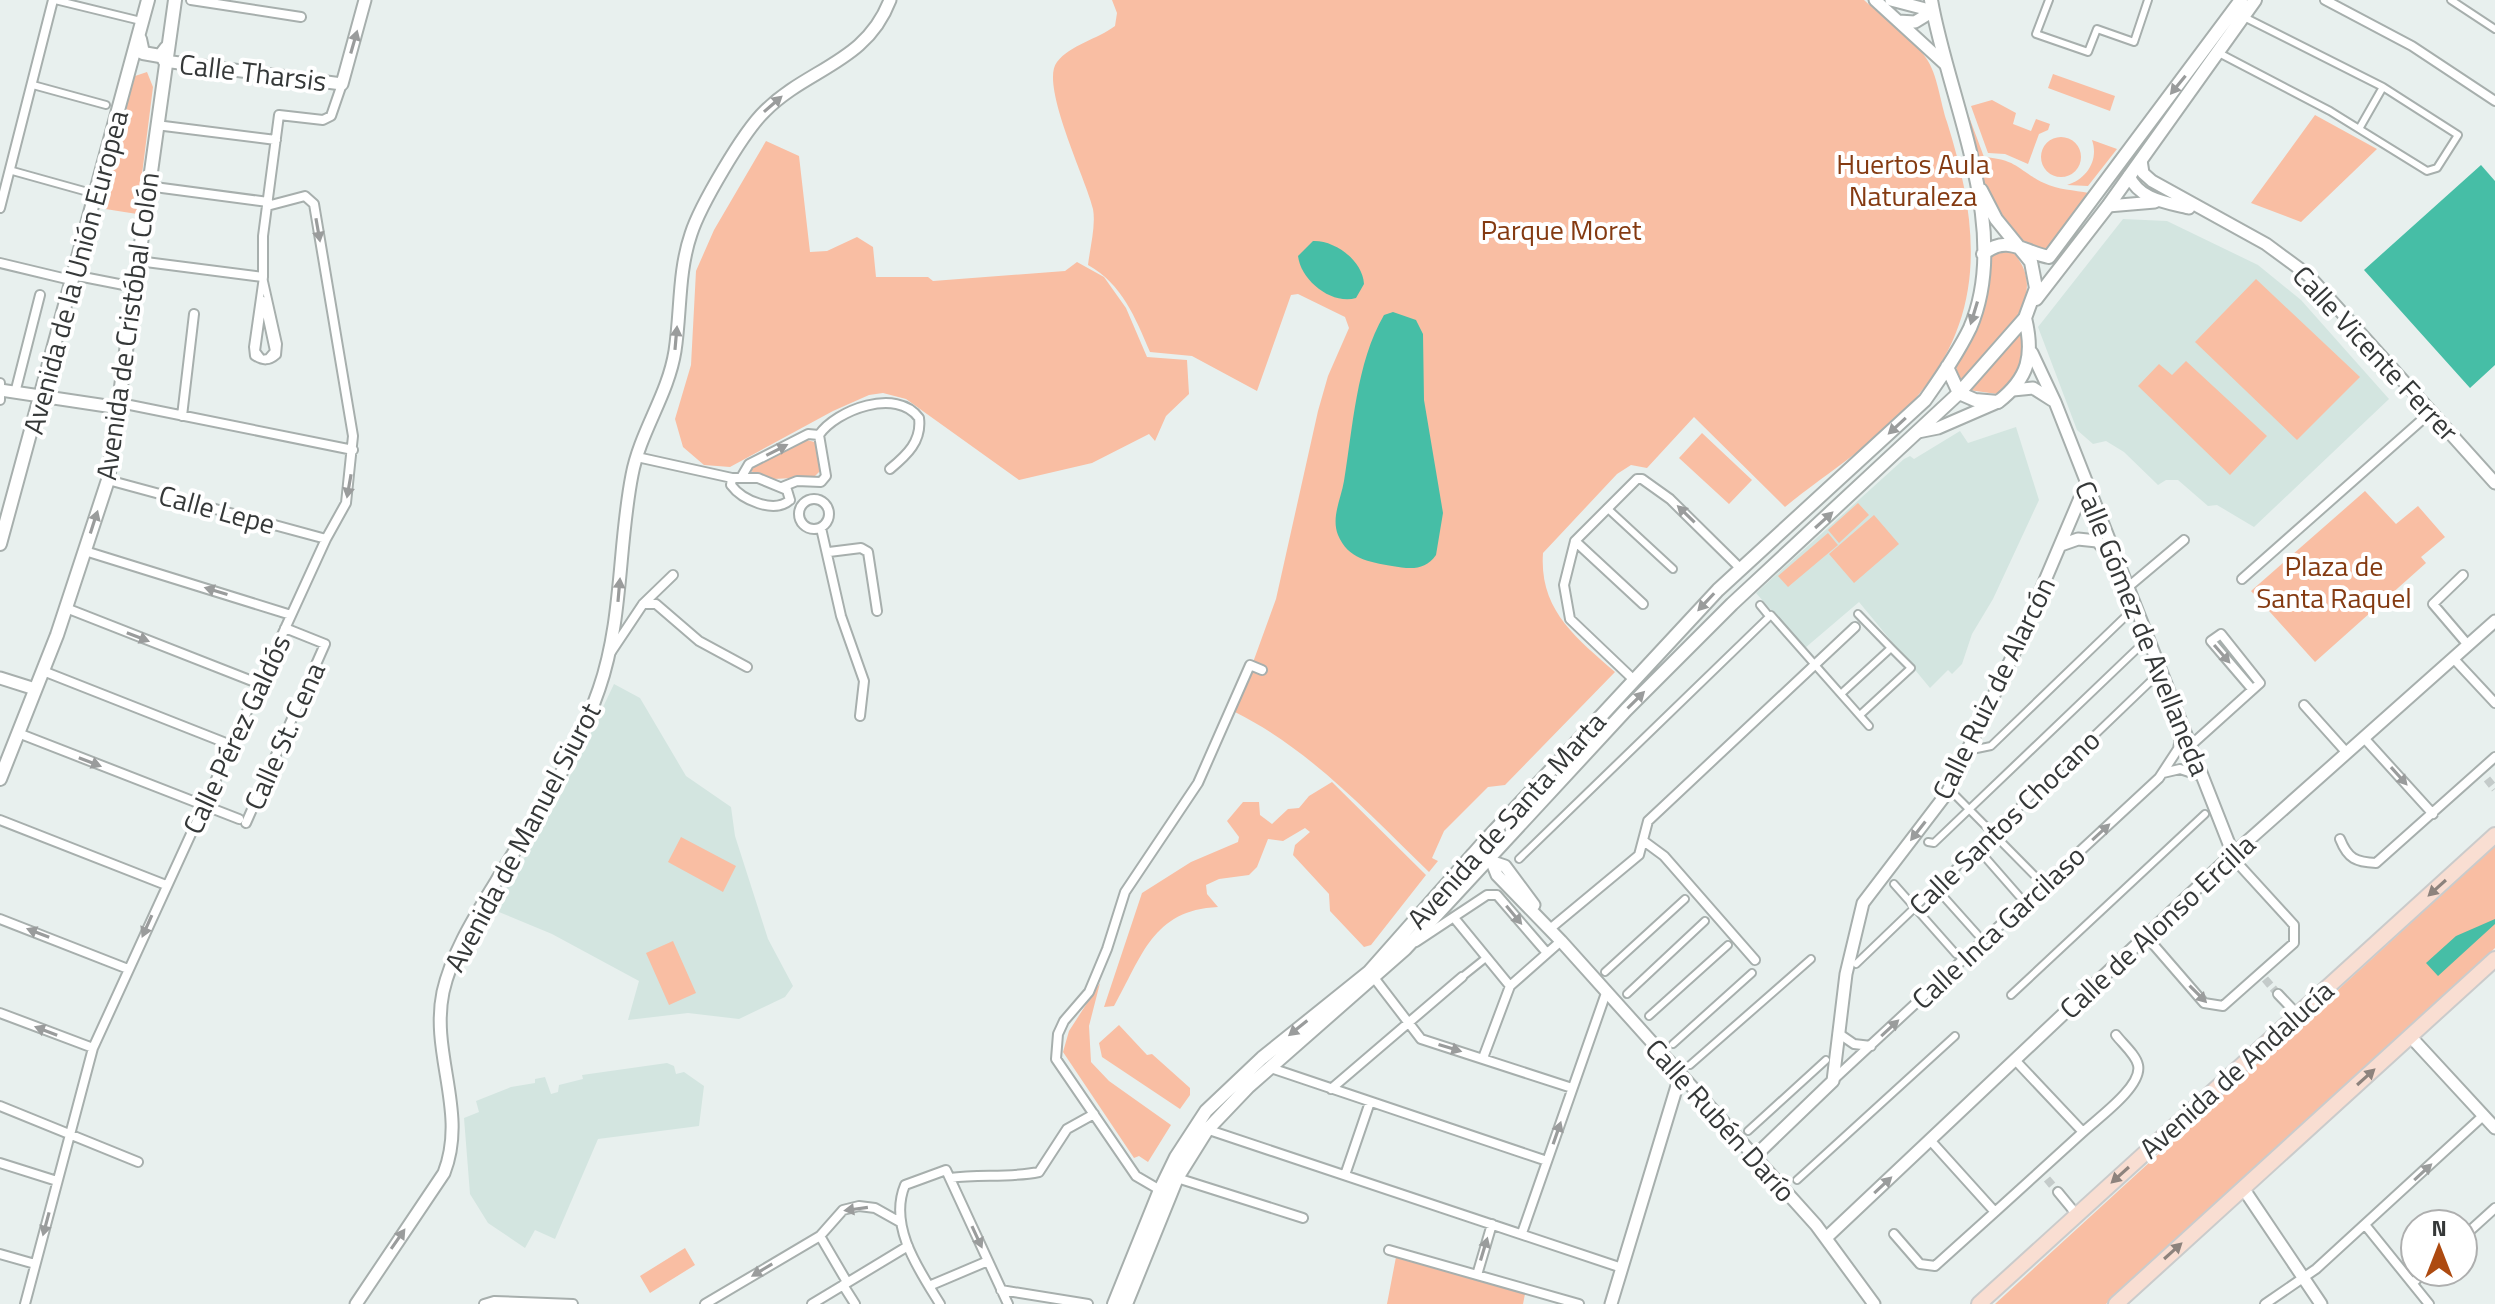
<svg xmlns="http://www.w3.org/2000/svg" width="2495" height="1304" viewBox="0 0 2495 1304" font-family="'Titillium Web',sans-serif">
	<rect width="100%" height="100%" fill="#e8f0ee"/>
	<path fill="#d3e5e0" d="M2123 219 2167 221 2258 265 2301 300 2389 399 2254 527 2217 505 2208 506 2178 480H2166L2158 485 2124 452 2106 441 2093 444 2077 430 2038 327Z
		M2016 427 2039 500 1993 599 1972 634 1962 664 1952 674 1948 670 1930 688 1859 602 1805 648 1756 593 1904 459 1910 456 1914 459 1960 431 1968 443Z
		M614 684 640 698 686 776 731 807 735 836 768 939 793 986 785 997 739 1019 688 1013 628 1020 639 981 552 934 494 910 560 797Z
		M667 1063 674 1066 676 1074 684 1072 704 1086 699 1126 598 1139 555 1239 535 1230 525 1248 488 1223 470 1194 464 1118 479 1112 476 1101 511 1087 535 1083V1079L545 1077 551 1094 558 1092 559 1085 583 1079 582 1075Z"/>
	<path fill="#f9bea3" d="M1112 0H1864C1884 18 1912 36 1926 58 1938 75 1940 102 1947 122 1977 218 1989 309 1920 393 1884 438 1829 471 1785 507L1694 417 1647 468 1631 465 1617 474 1543 553C1539 610 1576 638 1615 672L1505 785 1488 787 1444 831 1432 858 1438 861 1429 872C1369 814 1311 750 1235 712L1276 599 1318 411 1328 376 1349 328 1345 317 1298 294 1291 295 1257 391 1192 356 1150 352C1135 317 1122 284 1088 265 1090 248 1096 226 1093 209 1087 181 1039 84 1057 62 1070 45 1098 39 1115 26L1117 13Z
		M147 72 153 87 137 214 99 208 135 76Z
		M2053 74 2115 96 2110 111 2048 88Z
		M1992 100 2016 113 2013 124 2031 131 2036 119 2050 124 2048 130 2039 134 2028 164 2005 154 1988 153 1971 106Z
		M1968 114 1984 157C2019 160 2017 170 2044 183 2058 190 2074 190 2089 193L2048 247C2041 250 2037 248 2030 245 1983 227 1978 157 1968 114Z
		M2315 115 2377 149 2301 222 2251 203Z
		M2041 157a20 20 0 1 1 40 0a20 20 0 1 1-40 0Z
		M2092 140 2117 149 2088 186 2067 185C2087 179 2099 160 2092 140Z
		M766 141 799 156 810 252 827 251 857 237 873 247 876 277H928L933 281 1065 271 1077 262 1104 277 1126 308 1147 357 1187 360 1189 394 1166 416 1155 441 1149 434 1092 463 1019 480 906 399 883 393 869 395 833 411 730 467 704 465 683 447 675 419 691 365 696 271 714 230Z
		M1995 251H2012C2056 299 1992 346 1960 382L1956 367 1979 324 1989 258Z
		M2256 279 2360 377 2297 440 2195 342Z
		M2022 331C2026 359 2022 378 1997 394L1969 390Z
		M2186 361 2267 436 2230 475 2138 386 2159 364 2172 375Z
		M1702 433 1752 480 1729 504 1679 458Z
		M807 440 818 443 821 470 814 477 773 479 750 471 751 467Z
		M2365 491 2396 524 2418 506 2445 537 2421 557 2426 563 2315 662 2251 591Z
		M1858 503 1869 515 1839 543 1828 530Z
		M1874 515 1899 544 1854 583 1829 554Z
		M1828 533 1838 545 1788 587 1778 576Z
		M1332 782 1426 875 1371 945 1364 947 1330 911 1329 894 1293 855 1295 845 1310 832 1305 828 1283 841 1268 839 1257 867 1249 875 1219 879 1206 885 1207 894 1218 907C1152 910 1142 957 1114 1006L1104 1007 1142 893 1191 862 1238 842 1239 837 1227 821 1243 802H1259L1260 815 1272 824 1288 809 1299 808 1309 796Z
		M681 837 736 866 723 892 668 862Z
		M2495 846V948L2106 1304H1995Z
		M673 941 696 993 669 1005 646 953Z
		M1100 983 1089 1026 1091 1062 1109 1081 1171 1125 1148 1162 1139 1156 1134 1158 1063 1052 1069 1031Z
		M1119 1025 1147 1055 1152 1054 1190 1088V1095L1180 1109 1102 1057 1099 1043Z
		M685 1248 695 1265 650 1293 640 1276Z
		M1396 1257 1525 1294 1523 1304H1387Z"/>
	<path fill="#46bea6" d="M2481 165 2495 181V365L2470 388 2364 270Z
		M1313 241C1335 240 1363 261 1364 284L1356 298C1332 305 1301 281 1298 256Z
		M1393 312 1416 320 1423 334 1424 400 1443 513 1436 555C1425 571 1410 569 1392 566 1369 562 1348 559 1338 535 1331 517 1341 499 1344 481 1353 428 1356 363 1384 315Z
		M2495 919V924L2438 976 2426 963 2456 936Z"/>
	<g fill="none" stroke-linecap="round" stroke-linejoin="round">
		<path stroke="#c4cbca" stroke-width="8" stroke-dasharray="8 4" stroke-linecap="butt" d="M2487 779 2495 789
			M2265 979 2278 994
			M2047 1179 2058 1192"/>
		<defs>
			<path id="pedestrian" d="M55 0 141 21
				M2049 0 2036 34 2088 52 2097 29 2134 42 2148 0
				M2451 0 2495 29
				M2217 52 2330 111 2427 171 2437 168 2458 135 2383 87 2244 17
				M33 85 106 105
				M2359 129 2383 87
				M9 170 95 194
				M263 277 278 344 277 355C269 362 263 362 254 356L253 347Z
				M263 300 274 351 268 358 262 359 256 351Z
				M1607 508 1673 569
				M1760 605 1769 616
				M1842 693 1891 648 1858 614
				M1860 715 1911 668 1891 648
				M1967 751 1991 746 2126 616
				M1953 793 2038 879
				M1928 842 1934 843 2138 648
				M1977 848 2019 896
				M1519 859 1771 615 1869 726
				M1894 884 1956 954
				M1935 887 1977 934
				M1856 964 2152 680
				M1605 972 1685 899
				M1462 977 1487 957
				M1627 994 1705 921
				M2011 995 2205 814
				M1649 1016 1728 945
				M1673 1044 1752 973
				M1690 1065 1811 959
				M1748 1131 1826 1060
				M1797 1180 1955 1036"/>
			<path id="minor" d="M191 0 301 17
				M2325 0 2412 46 2495 101
				M156 125 276 140
				M147 186 268 202
				M0 208 53 0
				M138 261 263 277V236L279 115 323 120 331 116 342 84
				M0 263 71 280
				M73 275 134 287
				M0 383V400
				M15 393 40 295
				M120 403 353 450
				M182 416 194 314
				M637 457 732 478H758L787 490 790 500
				M742 476 749 464 808 434 819 435
				M732 478 731 485C742 500 774 514 790 500
				M108 480 326 539
				M782 487 797 481 821 482 826 476 819 435C836 410 897 387 919 418 922 441 907 455 890 469
				M799 514a15 15 0 1 1 30 0a15 15 0 1 1-30 0Z
				M821 528 841 616 864 681 860 716
				M1575 541 1643 604
				M85 551 291 615
				M829 552 861 548 868 552 877 611
				M2463 575 2433 604 2468 645
				M2242 579 2432 411
				M2127 588 2184 540
				M643 604H656L699 641 747 667
				M66 608 260 684
				M611 652 643 604 673 575
				M2453 658 2495 703
				M43 671 231 745
				M1634 680 1570 619 1564 585 1575 541 1637 479H1642L1670 499 1741 569
				M2304 705 2347 753
				M18 733 239 819
				M2364 738 2433 814
				M2190 746 2260 683 2221 634 2211 641 2252 689
				M2163 773 2180 769 2201 776
				M0 820 166 885
				M246 823 325 644 285 628
				M2340 839C2348 859 2356 862 2376 863L2495 757
				M1645 842 1664 856 1755 960
				M0 919 128 969
				M1455 919 1510 986
				M1551 928 1639 855 1648 821 1855 627
				M2146 936 2204 1003 2223 1006 2294 943V925L2231 856
				M1416 942 1487 895H1497L1547 953
				M1375 979 1421 1039 1572 1088
				M2278 994 2297 1014
				M0 1013 93 1048
				M1838 1033 1854 1044 1871 1046
				M1483 1058 1510 986 1561 941
				M1271 1068 1547 1161
				M1833 1080 2159 778 2178 749 2182 727
				M1331 1089 1462 977
				M0 1106 138 1162
				M1206 1129 1622 1268
				M2083 1132C2098 1118 2143 1086 2138 1065 2136 1055 2122 1043 2116 1035
				M1930 1140 1995 1212 2083 1132 2015 1060
				M0 1163 57 1181
				M1345 1175 1370 1102
				M950 1178C980 1174 1010 1178 1039 1172L1067 1129 1094 1114
				M1177 1178 1303 1218
				M1160 1190 1136 1176 1056 1059 1058 1034 1064 1021 1089 992 1107 949 1125 892 1198 783 1250 665 1262 670
				M2058 1192 2077 1215
				M2366 1226 2429 1304
				M1522 1233 1606 993
				M1894 1234 1920 1264 1935 1266 1995 1212
				M820 1236 847 1282
				M2463 1237 2495 1208
				M1389 1250 1579 1304
				M0 1254 35 1264
				M1477 1275 1492 1224
				M2414 1282 2424 1272
				M843 1285 855 1304
				M929 1286 988 1261
				M1001 1290 1088 1304
				M25 1304 93 1048 326 539 346 503 353 436 314 204 305 196 267 206
				M484 1304 494 1301 573 1304
				M705 1304 820 1236 843 1210 859 1206 875 1208 900 1222
				M812 1304 908 1246
				M940 1304C919 1270 888 1226 905 1185L946 1170 1008 1304
				M2265 1304 2316 1269 2484 1115"/>
			<path id="tertiary" d="M1875 0 1946 65
				M1891 0 1933 11
				M1898 21 1915 22 1933 11
				M164 61 342 84 365 0
				M2141 160 2143 173 2152 181 2266 244 2308 275 2495 483
				M2129 176C2140 200 2165 202 2189 208
				M2108 206 2155 202
				M2032 353 2055 402 2233 854
				M0 390 120 408
				M2013 390 2033 388 2052 400
				M1918 432 1938 428 1998 402
				M2061 545 2078 539 2097 541 2110 555
				M0 678 35 689
				M1484 842 1497 875 1561 941 1816 1225 1874 1304
				M1472 855 1505 866 1534 905
				M2410 1036 2495 1128
				M1754 1157 1833 1081 1846 974 1863 903 1947 793 2015 651 2086 484
				M2243 1188 2321 1304
				M1826 1238 2233 854 2495 621
				M356 1304 444 1173C468 1112 430 1054 443 992 452 952 476 915 497 880 534 819 576 757 599 689 623 620 618 546 632 475 640 432 668 395 675 351 681 312 678 272 691 234 700 206 743 132 765 111 808 68 866 63 890 0
				M1611 1304 1680 1076"/>
			<path id="secondary" d="M140 39 143 53 160 56 166 48
				M1983 254C2007 234 2023 252 2049 257L2241 0
				M2036 299 2108 206 2255 0
				M1947 367 1959 393 1975 400 1998 402C2029 378 2034 355 2025 318
				M0 544 148 0
				M0 779 57 635 108 480 175 0
				M1114 1304 1160 1190 1176 1157 1206 1111 1262 1058 1369 972 1484 842 1718 590 1925 400C1941 377 1958 353 1970 328 2013 229 1948 99 1931 0
				M1126 1304 1177 1178 1207 1130 1248 1087 1405 949 1626 710 1732 604 1959 393 2025 318 2036 288 2031 262 1996 219 1981 190"/>
			<path id="primary" d="M1979 1304 2495 835
				M2116 1304 2495 959"/>
		</defs>
		<use href="#pedestrian" stroke="#a7afad" stroke-width="10"/>
		<use href="#minor" stroke="#a7afad" stroke-width="12"/>
		<use href="#tertiary" stroke="#a7afad" stroke-width="15"/>
		<use href="#secondary" stroke="#a7afad" stroke-width="16"/>
		<use href="#primary" stroke="#cacbcb" stroke-width="18"/>
		<use href="#pedestrian" stroke="#fff" stroke-width="6"/>
		<use href="#minor" stroke="#fff" stroke-width="8"/>
		<use href="#tertiary" stroke="#fff" stroke-width="11"/>
		<use href="#secondary" stroke="#fff" stroke-width="12"/>
		<use href="#primary" stroke="#f9ded2" stroke-width="14"/>
	</g>
	<defs><path id="oneway-solid" d="M-6-.8H1V-3.2L6.5 0L1 3.2V.8H-6Z" transform="scale(2)"/></defs>
	<g fill="#9a9c9c">
		<use href="#oneway-solid" transform="translate(354 42) rotate(-74)"/>
		<use href="#oneway-solid" transform="translate(2178 85) rotate(129)"/>
		<use href="#oneway-solid" transform="translate(773 104) rotate(-41)"/>
		<use href="#oneway-solid" transform="translate(318 230) rotate(80)"/>
		<use href="#oneway-solid" transform="translate(1974 313) rotate(107)"/>
		<use href="#oneway-solid" transform="translate(676 338) rotate(-85)"/>
		<use href="#oneway-solid" transform="translate(1897 426) rotate(137)"/>
		<use href="#oneway-solid" transform="translate(777 450) rotate(-27)"/>
		<use href="#oneway-solid" transform="translate(349 486) rotate(100)"/>
		<use href="#oneway-solid" transform="translate(1686 514) rotate(-136)"/>
		<use href="#oneway-solid" transform="translate(1824 520) rotate(-42)"/>
		<use href="#oneway-solid" transform="translate(94 522) rotate(-72)"/>
		<use href="#oneway-solid" transform="translate(619 590) rotate(-85)"/>
		<use href="#oneway-solid" transform="translate(216 591) rotate(-163)"/>
		<use href="#oneway-solid" transform="translate(1706 602) rotate(133)"/>
		<use href="#oneway-solid" transform="translate(138 637) rotate(21)"/>
		<use href="#oneway-solid" transform="translate(2222 654) rotate(49)"/>
		<use href="#oneway-solid" transform="translate(1636 700) rotate(-45)"/>
		<use href="#oneway-solid" transform="translate(90 762) rotate(21)"/>
		<use href="#oneway-solid" transform="translate(2399 776) rotate(48)"/>
		<use href="#oneway-solid" transform="translate(1918 831) rotate(128)"/>
		<use href="#oneway-solid" transform="translate(2101 832) rotate(-43)"/>
		<use href="#oneway-solid" transform="translate(1514 915) rotate(50)"/>
		<use href="#oneway-solid" transform="translate(147 926) rotate(114)"/>
		<use href="#oneway-solid" transform="translate(38 933) rotate(-159)"/>
		<use href="#oneway-solid" transform="translate(2198 994) rotate(45)"/>
		<use href="#oneway-solid" transform="translate(1298 1028) rotate(141)"/>
		<use href="#oneway-solid" transform="translate(1890 1028) rotate(-43)"/>
		<use href="#oneway-solid" transform="translate(46 1031) rotate(-159)"/>
		<use href="#oneway-solid" transform="translate(1450 1048) rotate(17)"/>
		<use href="#oneway-solid" transform="translate(1557 1133) rotate(-71)"/>
		<use href="#oneway-solid" transform="translate(2423 1172) rotate(-43)"/>
		<use href="#oneway-solid" transform="translate(1883 1185) rotate(-43)"/>
		<use href="#oneway-solid" transform="translate(856 1209) rotate(172)"/>
		<use href="#oneway-solid" transform="translate(46 1224) rotate(105)"/>
		<use href="#oneway-solid" transform="translate(977 1237) rotate(65)"/>
		<use href="#oneway-solid" transform="translate(398 1239) rotate(-55)"/>
		<use href="#oneway-solid" transform="translate(1484 1249) rotate(-73)"/>
		<use href="#oneway-solid" transform="translate(762 1270) rotate(149)"/>
	</g>
	<g fill="#8d837d">
		<use href="#oneway-solid" transform="translate(2437 888) rotate(138)"/>
		<use href="#oneway-solid" transform="translate(2366 1077) rotate(-42)"/>
		<use href="#oneway-solid" transform="translate(2120 1175) rotate(138)"/>
		<use href="#oneway-solid" transform="translate(2173 1251) rotate(-42)"/>
	</g>
	<g text-anchor="middle" dominant-baseline="central" stroke-width="8" stroke-linejoin="round" paint-order="stroke">
		<g font-size="28" fill="#353838" stroke="#fff">
			<text transform="translate(253 72) rotate(7)">Calle Tharsis</text>
			<text transform="translate(75 272) rotate(-75)">Avenida de la Unión Europea</text>
			<text transform="translate(127 326) rotate(-82)">Avenida de Cristóbal Colón</text>
			<text transform="translate(2376 353) rotate(47)">Calle Vicente Ferrer</text>
			<text transform="translate(217 509) rotate(15)">Calle Lepe</text>
			<text transform="translate(2143 628) rotate(68)">Calle Gómez de Avellaneda</text>
			<text transform="translate(1993 688) rotate(-64)">Calle Ruiz de Alarcón</text>
			<text transform="translate(236 734) rotate(-65)">Calle Pérez Galdós</text>
			<text transform="translate(284 736) rotate(-66)">Calle St. Cena</text>
			<text transform="translate(1506 820) rotate(-48)">Avenida de Santa Marta</text>
			<text transform="translate(2004 822) rotate(-44)">Calle Santos Chocano</text>
			<text transform="translate(522 837) rotate(-62)">Avenida de Manuel Siurot</text>
			<text transform="translate(2157 926) rotate(-43)">Calle de Alonso Ercilla</text>
			<text transform="translate(1998 927) rotate(-43)">Calle Inca Garcilaso</text>
			<text transform="translate(2236 1069) rotate(-42)">Avenida de Andalucía</text>
			<text transform="translate(1721 1120) rotate(48)">Calle Rubén Darío</text>
		</g>
		<g font-size="28" fill="#843a11" stroke="#fff">
			<text x="1913" y="163">Huertos Aula<tspan x="1913" dy="32">Naturaleza</tspan></text>
			<text x="1561" y="229">Parque Moret</text>
			<text x="2334" y="565">Plaza de<tspan x="2334" dy="32">Santa Raquel</tspan></text>
		</g>
	</g>
	<g transform="translate(2439 1248)"><circle r="38" fill="#ffffff" stroke="#aeafaf" stroke-width="2"/>
	<path d="M0-6L14 30L0 20L-14 30Z" fill="#ad4a10"/>
	<text y="-12" font-size="22" font-weight="bold" text-anchor="middle" fill="#353838">N</text>
	</g>
</svg>
